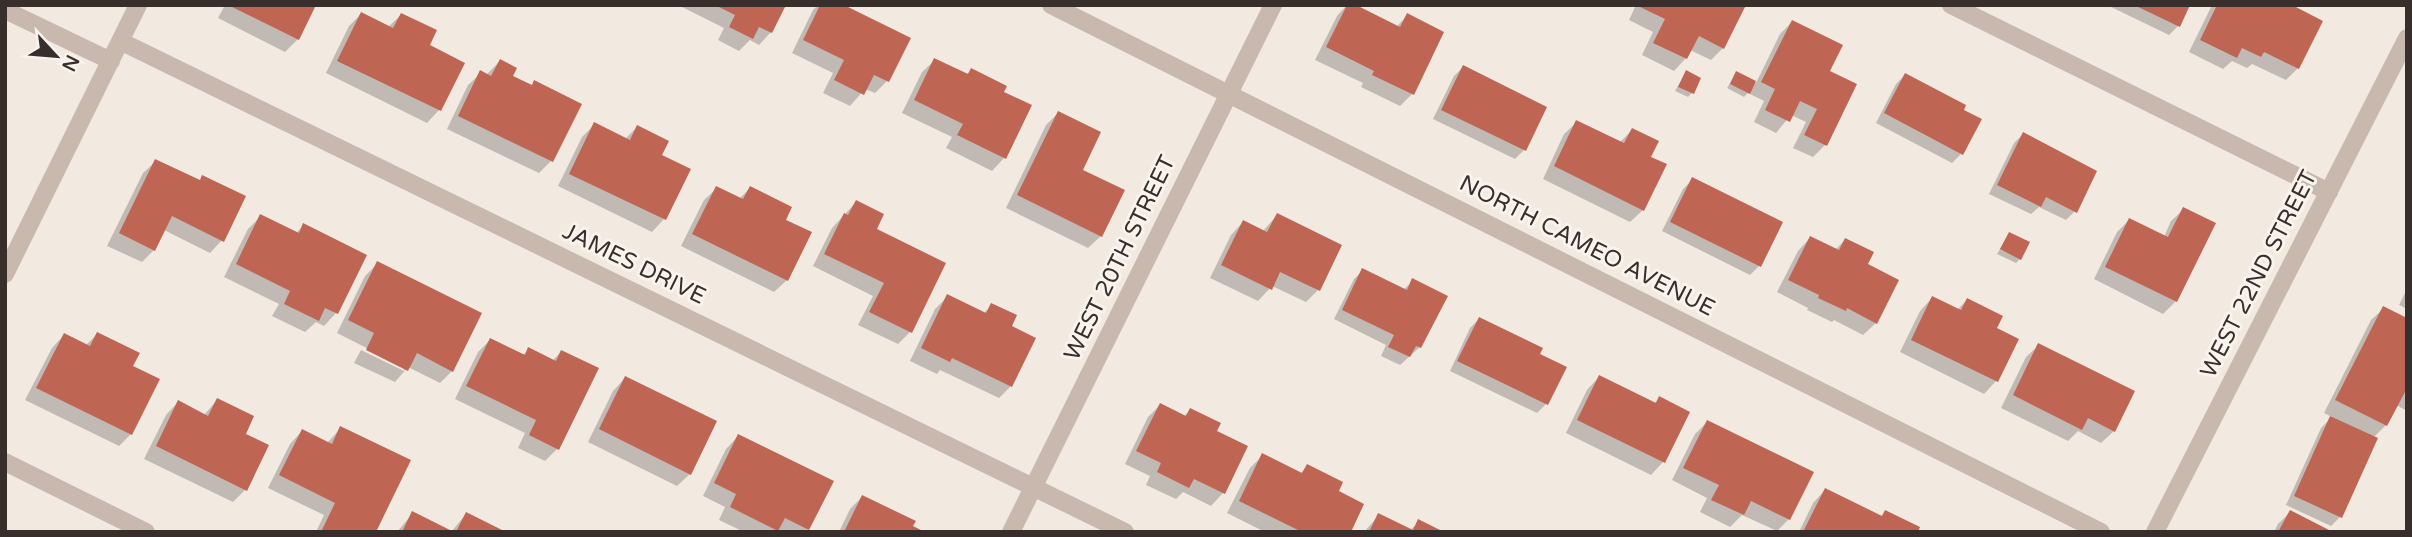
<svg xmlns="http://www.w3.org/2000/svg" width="2412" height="537" viewBox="0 0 2412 537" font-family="'Varela Round',sans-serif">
	<rect width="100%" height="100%" fill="#f2e9e1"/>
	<path fill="#0003" d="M225 5H314L298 39 285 52 218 18Z
		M678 5H785L771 32 759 45 750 40 739 51 718 40 724 28Z
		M818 5H840L887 81 875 93 865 89 850 106 823 93 833 73 792 53 813 10Z
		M1347 5 1396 27 1407 16 1412 94 1400 106 1361 87 1363 83 1315 60 1337 16Z
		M1636 5H1744L1723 48 1711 60 1690 50 1686 58 1674 71 1642 55 1653 32 1629 20Z
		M2107 5H2189L2178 26 2169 35Z
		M2212 5H2291L2298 68 2286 80 2252 64 2247 68 2232 61 2223 69 2189 52Z
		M361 14 388 27 401 15 427 46 462 64 439 110 427 123 326 73 349 26Z
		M1792 22 1828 72 1825 145 1813 157 1793 148 1806 122 1791 115 1776 133 1754 122 1764 101 1748 93 1744 97 1727 88 1736 73 1756 83 1780 34Z
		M935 60 966 75 971 70 1002 93 1004 158 992 171 946 148 952 137 902 113 922 72Z
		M500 61 511 76 531 86 534 83 551 161 539 173 447 129 468 85 481 73 486 75Z
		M1463 67 1545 108 1524 150 1515 159 1433 119 1454 76Z
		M1686 72 1692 93 1688 97 1675 91Z
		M1905 75 1961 154 1952 163 1876 123 1896 84Z
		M1058 113 1081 170 1101 236 1088 248 1006 208 1046 125Z
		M1577 122 1619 143 1632 130 1649 158 1643 210 1630 222 1543 179 1564 134Z
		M595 124 625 139 637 127 660 156 688 170 664 219 652 232 558 186 582 137Z
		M2023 134 2075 211 2066 220 2039 207 2031 214 1989 194 2014 143Z
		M156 161 222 240 210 253 164 230 154 250 142 262 107 246 143 173Z
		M1692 180 1759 266 1750 275 1662 231 1683 189Z
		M717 188 739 199 750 188 784 221 787 280 774 292 681 246 704 200Z
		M856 202 875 230 910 332 898 344 858 325 873 296 813 266 832 228Z
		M2184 209 2176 301 2163 314 2094 279 2117 232 2129 220 2164 237 2171 221Z
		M1277 215 1318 290 1306 302 1272 286 1258 301 1210 278 1231 235 1243 222 1262 232Z
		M260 217 295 234 304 225 364 255 336 313 324 326 316 322 305 332 272 316 279 304 224 277 248 229Z
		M2009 234 2020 259 2016 263 1997 254Z
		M1810 238 1835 250 1845 240 1866 265 1876 323 1863 335 1834 320 1832 322 1807 310 1808 308 1777 292 1798 251Z
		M378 263 452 371 440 383 408 367 395 382 354 363 361 350 404 371V367L337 333 365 276Z
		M1363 270 1403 290 1413 281 1420 347 1400 365 1381 356 1386 345 1334 319 1354 279Z
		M2407 289V309L2399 305Z
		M948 296 983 314 992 305 1009 327 1011 386 999 398 940 370 937 374 910 361 935 309Z
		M1932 298 1957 310 1967 300 1995 329 2017 340 1996 381 1984 394 1900 352 1920 311Z
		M2384 308 2407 320V411L2396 405 2386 425 2373 438 2340 517 2331 526 2286 505 2321 428 2332 417 2324 413 2371 320Z
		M1479 319 1538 355 1564 368 1546 404 1537 413 1450 371 1470 328Z
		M97 334 131 367V434L119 446 25 400 52 348 64 335 85 346Z
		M490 340 523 355 529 349 552 361 561 352 557 449 545 461 518 448 525 433 455 399 478 352Z
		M2039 345 2114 431 2101 443 2078 431 2068 441 2001 408 2026 357Z
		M1599 377 1654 404 1659 398 1688 412 1663 462 1651 475 1566 433 1587 390Z
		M625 378 690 474 677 486 588 442 613 391Z
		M217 400 245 490 233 502 144 459 166 415 178 402 204 415Z
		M1160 405 1184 416 1190 410 1215 432 1223 493 1211 506 1183 492 1176 499 1146 485 1150 476 1125 464 1148 417Z
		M1707 422 1789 519 1777 531 1742 515 1730 527 1700 512 1707 498 1672 480 1695 434Z
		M341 428 374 532H316L324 515 268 488 290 444 302 431 327 443Z
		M738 436 808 529 805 532H744L719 520 725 507 703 496 726 449Z
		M1262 456 1300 474 1308 466 1336 492 1349 532H1265L1227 513 1250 468Z
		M1825 490 1880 517 1885 512 1916 532H1799L1813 503Z
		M862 497 911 527 921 532H839L850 509Z
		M2290 512 2329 532H2274L2278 524Z
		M413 513 451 532H397Z
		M466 514 502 532H451Z
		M1379 515 1410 530 1419 522 1440 532H1364Z"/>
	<path fill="#be6653" d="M228 5H316L299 40Z
		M715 5H786L772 33 759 27 753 39 729 27 735 15Z
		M820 5H844L911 38 889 82 874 75 864 95 834 80 844 60 803 40Z
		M1347 5H1356L1400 27 1407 13 1444 32 1414 95 1372 75 1374 71 1326 47Z
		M1641 5H1746L1724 49 1699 36 1687 59 1653 43 1665 19 1640 7Z
		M2134 5H2190L2180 27Z
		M2217 5H2292L2323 21 2299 69 2264 52 2261 57 2242 48 2237 58 2200 40Z
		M361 12 393 28 401 13 437 30 430 45 465 63 441 111 337 61Z
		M1792 20 1843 45 1830 71 1857 84 1827 146 1804 135 1817 109 1800 101 1790 122 1765 110 1775 89 1761 82Z
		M934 58 968 74 971 68 1007 86 1004 92 1032 105 1006 159 957 135 963 124 914 100Z
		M500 59 517 68 513 76 532 85 534 80 582 104 553 162 458 116 480 70 491 76Z
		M1463 65 1547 107 1526 151 1441 110Z
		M1686 70 1701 78 1694 94 1678 87Z
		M1736 71 1756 81 1750 94 1730 84Z
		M1905 73 1966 105 1964 110 1982 119 1963 155 1884 113Z
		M1058 111 1101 132 1083 170 1125 190 1102 237 1017 195Z
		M1576 120 1624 143 1632 128 1659 141 1651 157 1667 164 1644 211 1554 166Z
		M594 122 630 140 637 125 669 141 662 155 691 169 666 220 569 174Z
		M2023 132 2097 171 2077 213 2046 197 2041 207 1997 185Z
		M155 159 200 180 202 175 246 196 224 242 172 216 155 251 119 233Z
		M1692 177 1783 222 1761 267 1670 222Z
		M716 186 743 199 750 186 792 207 786 220 812 232 788 281 692 234Z
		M856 200 884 214 877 229 946 263 912 333 869 312 884 283 824 254 844 213 848 215Z
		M2183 207 2216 223 2177 302 2105 267 2129 218 2168 237Z
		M1277 213 1342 245 1320 291 1280 272 1272 290 1221 265 1243 220 1267 232Z
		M260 214 299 233 303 223 367 255 338 314 325 308 319 321 284 304 290 291 236 264Z
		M2009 232 2030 242 2021 260 2000 249Z
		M1810 236 1839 250 1845 238 1874 252 1868 264 1899 280 1877 324 1847 308 1846 311 1818 298 1819 295 1788 280Z
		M377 261 482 313 453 372 417 353 408 371 366 350 374 333 348 320Z
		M1362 268 1407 290 1412 278 1448 296 1421 348 1416 346 1410 357 1388 347 1394 335 1342 310Z
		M947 294 986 313 991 303 1017 315 1012 326 1036 338 1012 387 952 358 950 362 921 348Z
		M1932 296 1961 310 1967 298 2003 316 1997 328 2019 339 1998 382 1911 340Z
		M2383 306 2407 318V392H2405L2387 426 2335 400Z
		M1479 317 1543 348 1540 354 1567 367 1548 405 1457 361Z
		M97 332 140 353 133 366 160 379 132 435 36 388 64 333 90 346Z
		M490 338 525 355 528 347 556 361 561 350 599 368 559 450 529 435 536 420 466 386Z
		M2038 343 2135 391 2115 432 2088 418 2082 430 2013 395Z
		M1599 375 1656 403 1659 396 1690 412 1665 463 1577 420Z
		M625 376 717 421 691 475 599 429Z
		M217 398 254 416 246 434 269 445 247 491 156 446 178 400 208 416Z
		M1160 403 1186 416 1190 408 1221 423 1217 431 1248 446 1225 494 1194 479 1189 488 1157 472 1161 463 1136 451Z
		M2330 416 2378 438 2342 518 2294 496Z
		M1707 420 1814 472 1790 520 1751 501 1744 515 1711 500 1719 485 1683 468Z
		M340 426 411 460 376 532H321L335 503 279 475 302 429 332 444Z
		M738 434 834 481 809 530 785 518 778 531 730 507 736 494 714 483Z
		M1262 453 1302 473 1307 464 1343 482 1339 491 1364 504 1351 532H1302L1239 501Z
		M1825 488 1882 516 1885 510 1920 527 1918 532H1803Z
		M862 495 916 521 913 526 925 532H844Z
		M2290 510 2333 532H2278Z
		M412 511 454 532H402Z
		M466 512 506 532H456Z
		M1378 513 1413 530 1418 519 1444 532H1369Z"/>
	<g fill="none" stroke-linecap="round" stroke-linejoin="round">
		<path stroke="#c9b8ad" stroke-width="18" d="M1051 5 2101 532
			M1951 5 2329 192
			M5 10 111 61
			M120 41 1125 532
			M5 274 138 5
			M5 462 146 532
			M1011 532 1273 5"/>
		<path stroke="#c9b8ad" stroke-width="18" d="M2155 532 2407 38"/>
	</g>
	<g text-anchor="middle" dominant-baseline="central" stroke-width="6" stroke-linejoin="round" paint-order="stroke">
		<g font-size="23" fill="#382e2b" stroke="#f9f3ed">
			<text transform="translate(1587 246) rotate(27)">NORTH CAMEO AVENUE</text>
			<text transform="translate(1120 258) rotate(-64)">WEST 20TH STREET</text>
			<text transform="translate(634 264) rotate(26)">JAMES DRIVE</text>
			<text transform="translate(2259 274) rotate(-63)">WEST 22ND STREET</text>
		</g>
	</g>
	<rect width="2412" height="537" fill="none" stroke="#382e2b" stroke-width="14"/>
	<g transform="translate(56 56) rotate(116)" stroke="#f9f3ed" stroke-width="5" paint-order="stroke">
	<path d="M0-5L12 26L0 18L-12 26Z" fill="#382e2b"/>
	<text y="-10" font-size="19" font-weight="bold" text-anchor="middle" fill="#382e2b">N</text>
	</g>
</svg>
